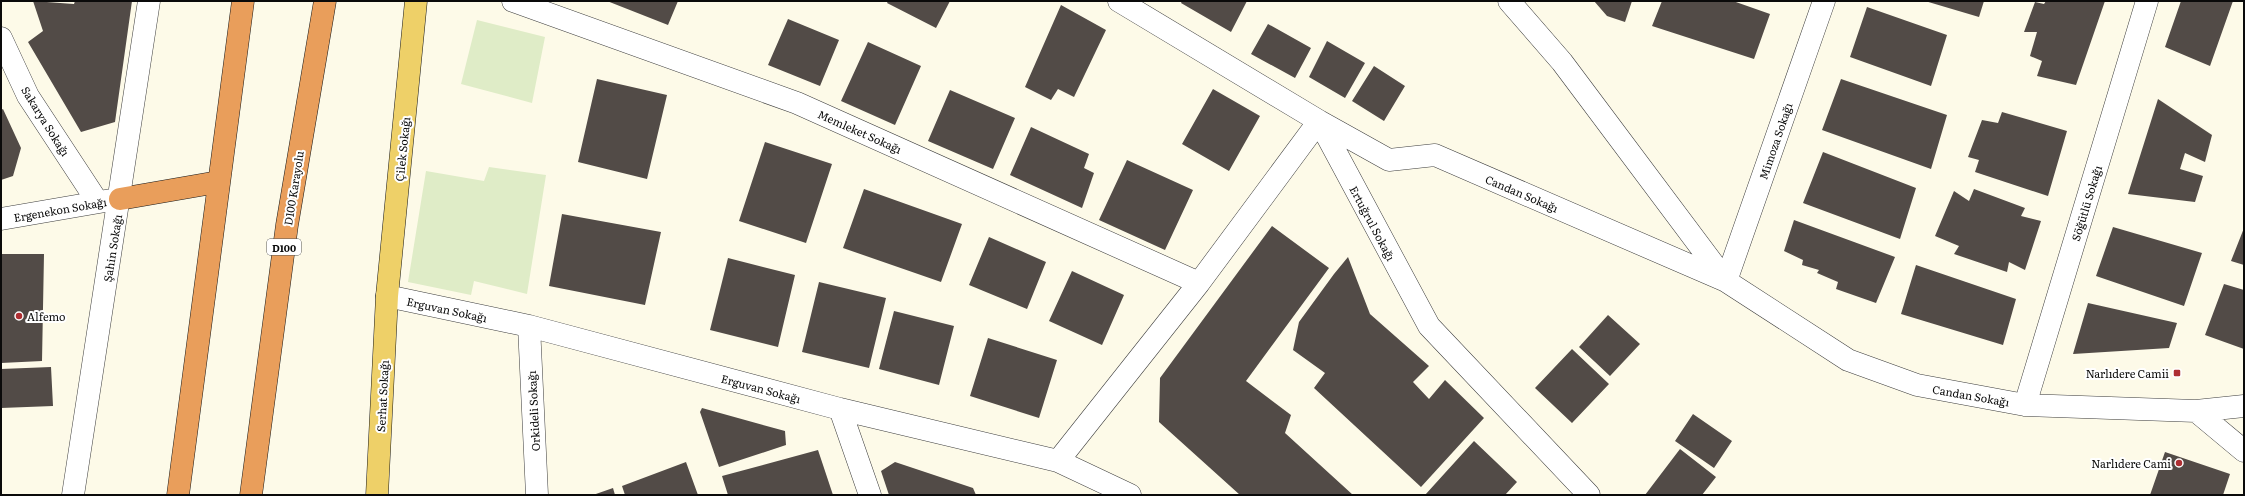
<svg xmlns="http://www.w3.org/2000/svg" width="2245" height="496" viewBox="0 0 2245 496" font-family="Literata,serif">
	<rect width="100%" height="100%" fill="#fdfae8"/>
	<path fill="#dfecc7" d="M477 20 545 37 532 103 461 84Z
		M489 167 546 175 527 294 474 281 471 295 408 282 426 171 484 181Z"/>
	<path fill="#524b47" d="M33 1 74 4 75 1H132L115 122 81 132 28 42 43 31Z
		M607 1H678L668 25Z
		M888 1H950L936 28 887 3Z
		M1182 1H1247L1231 32 1181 3Z
		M1594 1H1632L1625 22 1607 16Z
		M1662 1H1733L1770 14 1754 59 1652 26Z
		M1925 1H1984L1979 17Z
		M2046 1H2105L2076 85 2037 76 2042 61 2030 56 2037 32H2024L2035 2 2044 4Z
		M2181 1H2233L2210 66 2165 47Z
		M1061 5 1106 30 1074 97 1058 89 1051 100 1025 87Z
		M1867 7 1947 35 1931 86 1850 57Z
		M788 19 839 40 820 86 768 65Z
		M1268 24 1311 48 1295 78 1251 54Z
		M1327 41 1365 63 1345 98 1309 77Z
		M868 42 921 66 895 125 841 101Z
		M1374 66 1405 86 1384 121 1352 101Z
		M597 79 667 95 647 179 578 162Z
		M1841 79 1947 115 1931 169 1822 130Z
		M1213 89 1260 116 1229 171 1182 144Z
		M950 90 1015 118 993 169 928 141Z
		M2158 99 2212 135 2205 162 2185 153 2180 169 2203 176 2195 202 2128 194Z
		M3 109 21 148 13 176 1 180V110Z
		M2002 112 2067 131 2048 196 1975 172 1979 160 1968 157 1982 120 1998 123Z
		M1031 127 1089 154 1084 168 1094 173 1082 208 1010 175Z
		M765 142 832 164 806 243 739 221Z
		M1823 152 1916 188 1900 239 1803 203Z
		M1127 160 1193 190 1165 250 1099 220Z
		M864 189 962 224 941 282 843 248Z
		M1974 189 2025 208 2021 216 2041 221 2025 270 2009 262 2007 272 1954 254 1959 246 1935 236 1954 191 1969 201Z
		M562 214 661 232 645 305 549 286Z
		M1794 220 1895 257 1876 303 1836 289 1838 282 1817 273 1819 270 1802 265 1803 260 1784 251Z
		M1272 226 1329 268 1246 381 1291 415 1285 433 1353 495H1240L1159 422 1160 378Z
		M2113 227 2202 253 2184 306 2096 276Z
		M2244 228V265L2231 261Z
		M989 237 1046 262 1027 309 969 285Z
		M1 254H44L42 361 1 363Z
		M1348 257 1370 314 1429 366 1413 382 1429 399 1445 380 1484 418 1421 487 1314 388 1325 373 1293 350 1299 322 1334 274Z
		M728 258 795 275 778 347 710 330Z
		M1916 265 2016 299 2003 345 1901 314Z
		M1072 271 1124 295 1102 345 1049 321Z
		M819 282 886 298 869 368 802 352Z
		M2224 284 2244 290V349L2205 335Z
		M2088 303 2177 323 2169 348 2073 354Z
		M894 311 954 326 939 385 879 369Z
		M1608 315 1640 344 1610 376 1579 347Z
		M988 338 1057 360 1039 418 970 396Z
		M1572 349 1609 384 1572 423 1535 388Z
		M51 367 53 406 1 408V369Z
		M702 408 785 431 786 445 719 467 700 412Z
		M1693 414 1732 441 1714 468 1675 441Z
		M1474 441 1517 482 1505 495H1425Z
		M1680 449 1716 477 1702 495H1645Z
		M818 450 833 495H728L722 476Z
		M2165 452 2230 474 2223 495H2150Z
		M686 462 698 495H625L622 486Z
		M895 462 973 488 976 495H889L881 471Z
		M613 488 615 495H593Z"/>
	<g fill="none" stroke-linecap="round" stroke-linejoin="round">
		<defs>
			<path id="minor" d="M513 1 797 103 1199 283
				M1119 1 1319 121 1429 326 1589 495
				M1509 1 1562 62 1726 281 1848 360 1917 385 2025 405 2196 411 2244 406
				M1 38 28 96 97 201
				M1 219 111 200
				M387 296 529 326 840 409 1058 461 1130 495
				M529 326 537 495
				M2025 405 2147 1
				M840 409 870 495
				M2196 411 2244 451
				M1058 461 1199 283 1319 121 1389 160 1435 155 1726 281 1824 1
				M73 495 149 1"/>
			<path id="major" d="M377 495 387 296 416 1"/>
			<path id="highway" d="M120 199 218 182
				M178 495 243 1
				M251 495 287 225 325 1"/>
		</defs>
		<use href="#minor" stroke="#3d3d3d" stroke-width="23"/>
		<use href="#major" stroke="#1b1b1b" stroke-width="23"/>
		<use href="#highway" stroke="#1b1b1b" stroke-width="23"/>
		<use href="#minor" stroke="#fff" stroke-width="22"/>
		<use href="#major" stroke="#eed068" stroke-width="22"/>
		<use href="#highway" stroke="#e99e5b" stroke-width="22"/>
	</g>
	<g fill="#ae2e32" stroke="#fff" stroke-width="1.5">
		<circle cx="19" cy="316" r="4"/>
		<rect x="2173" y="369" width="8" height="8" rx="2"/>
		<circle cx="2179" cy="463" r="4"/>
	</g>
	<g text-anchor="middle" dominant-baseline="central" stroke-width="4" stroke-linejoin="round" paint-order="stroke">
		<rect fill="#fff" stroke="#545454" stroke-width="1" x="267" y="239" width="34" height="16" rx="3"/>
		<g font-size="10" font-weight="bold" fill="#0a0a0a">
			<text x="284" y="247">D100</text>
		</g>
		<g font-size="11" fill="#0a0a0a" stroke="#fff">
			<text transform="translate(46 121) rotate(58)">Sakarya Sokağı</text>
			<text transform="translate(860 131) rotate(24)">Memleket Sokağı</text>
			<text transform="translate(1775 141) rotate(-71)">Mimoza Sokağı</text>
			<text transform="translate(402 149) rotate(-84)">Çilek Sokağı</text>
			<text transform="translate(293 188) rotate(-81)">D100 Karayolu</text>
			<text transform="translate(1522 193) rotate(23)">Candan Sokağı</text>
			<text transform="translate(2086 203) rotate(-73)">Söğütlü Sokağı</text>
			<text transform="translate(60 209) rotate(-10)">Ergenekon Sokağı</text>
			<text transform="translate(1373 223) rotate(62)">Ertuğrul Sokağı</text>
			<text transform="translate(112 248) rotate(-81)">Şahin Sokağı</text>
			<text transform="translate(447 309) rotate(12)">Erguvan Sokağı</text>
			<text transform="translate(761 388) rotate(15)">Erguvan Sokağı</text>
			<text transform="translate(1971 395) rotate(10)">Candan Sokağı</text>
			<text transform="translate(382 396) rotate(-87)">Serhat Sokağı</text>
			<text transform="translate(533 411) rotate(-93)">Orkideli Sokağı</text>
		</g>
		<g font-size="11" fill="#0a0a0a" stroke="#fff" text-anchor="end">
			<text x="27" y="316" text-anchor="start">Alfemo</text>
			<text x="2169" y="373">Narlıdere Camii</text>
			<text x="2171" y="463">Narlıdere Cami</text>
		</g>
	</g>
	<rect width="2245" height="496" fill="none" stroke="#0a0a0a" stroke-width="4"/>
</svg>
